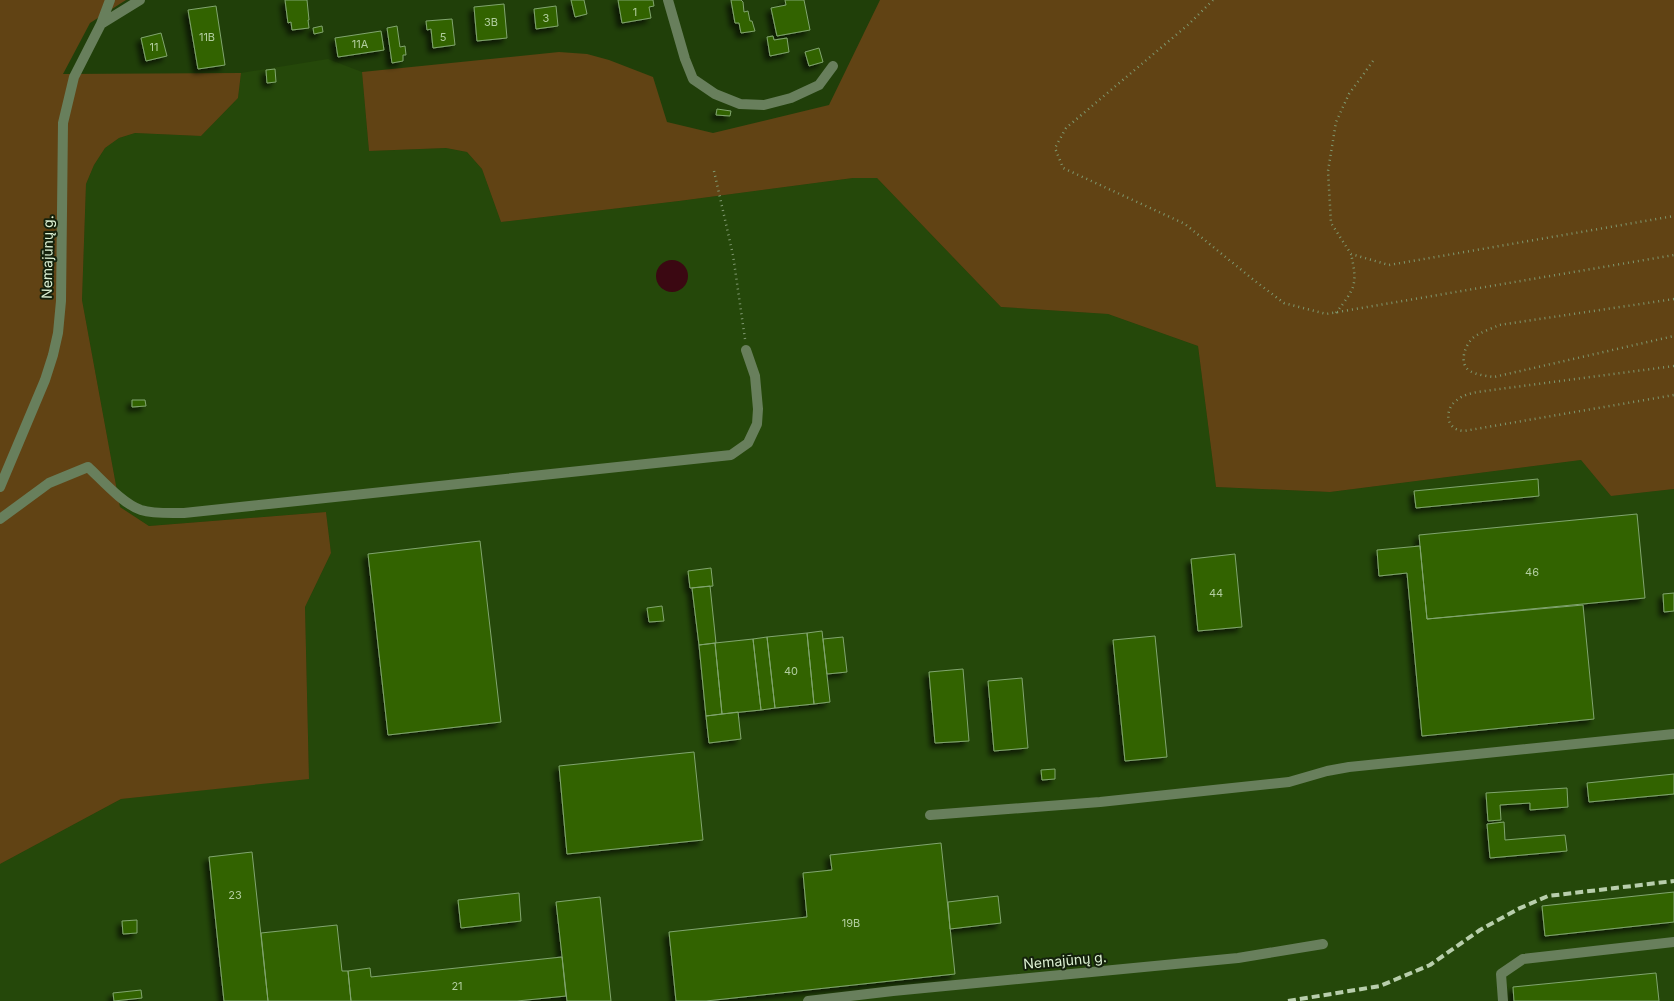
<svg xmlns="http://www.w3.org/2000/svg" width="1674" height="1001" viewBox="0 0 1674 1001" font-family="Inter,sans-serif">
	<defs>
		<filter id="shadow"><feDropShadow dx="-4.5" dy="4.5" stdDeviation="2.5" flood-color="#0009"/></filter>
	</defs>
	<rect width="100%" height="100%" fill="#203f09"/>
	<path fill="#25480a" d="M328 59 362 72 369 151 446 148 467 152 482 169 501 222 679 201 853 178H877L1001 307 1108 314 1198 346 1216 487 1330 492 1581 460 1611 496 1674 489V1001H0V864L121 799 309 778 305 607 331 553 326 512 149 526 120 507 82 300 86 184 94 165 105 148 119 138 135 133 201 136 238 98 241 73Z"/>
	<path fill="#614314" d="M0 0H126L90 23 63 74 241 73 238 98 201 136 135 133 119 138 105 148 94 165 86 184 82 300 120 507 149 526 326 512 331 553 305 607 309 779 121 799 0 864Z
		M880 0H1674V489L1611 496 1581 460 1330 492 1216 487 1198 346 1108 314 1001 307 877 178H853L679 201 501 222 482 169 467 152 446 148 369 151 362 72 559 52 587 54 609 60 653 77 667 122 713 133 829 105Z"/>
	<path fill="#3b0812" d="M656 276a16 16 0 1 1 32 0a16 16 0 1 1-32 0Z"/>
	<path fill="#316301" stroke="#81a56e" filter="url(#shadow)" d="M285 0H307L309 20H308L309 28 292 30 291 22 288 23Z
		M571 0H584L587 14 575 17Z
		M618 0H653L654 6 649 7 651 18 622 23Z
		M731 0H741L743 2 744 12 748 11 750 21H752L755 31 741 33 739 23H735Z
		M785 0H804L810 30 777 36 771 8 786 5Z
		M504 4 507 38 477 41 474 7Z
		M216 6 225 65 198 69 188 10Z
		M556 6 558 26 536 29 534 9Z
		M452 19 455 45 433 48 431 29 427 30 426 21Z
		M322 26 323 32 314 34 313 28Z
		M397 26 400 47 405 46 406 55H403V61L392 63 387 28Z
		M381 31 384 50 338 57 335 38Z
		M161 33 167 56 146 61 141 38Z
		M773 36 774 40 787 38 789 52 770 56 767 37Z
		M819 48 823 62 809 66 805 52Z
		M275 69 276 82 267 83 266 70Z
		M717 109 731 111 730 116 716 115Z
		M132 400H145L146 406 132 407Z
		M1538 479 1539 496 1416 508 1414 491Z
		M1637 514 1645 598 1427 619 1419 535Z
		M480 541 501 722 388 735 368 554Z
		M1420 546 1427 619 1583 605 1594 719 1422 736 1407 573 1379 576 1377 550Z
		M1235 554 1242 627 1198 631 1191 559Z
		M711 568 713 586 690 588 688 571Z
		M710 586 716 643 699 645 692 588Z
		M1674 593V611L1664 612 1663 594Z
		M662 606 664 621 649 622 647 608Z
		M822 631 830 702 814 704 807 633Z
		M807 633 814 704 775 708 767 637Z
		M1155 636 1167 757 1125 761 1113 640Z
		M767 637 775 708 761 710 753 639Z
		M843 637 847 672 827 674 823 639Z
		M753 639 761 710 722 714 715 643Z
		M715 643 722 714 706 716 699 645Z
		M963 669 969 741 935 743 929 672Z
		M1022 678 1028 748 994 751 988 681Z
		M738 712 741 739 709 743 706 716Z
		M694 752 703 840 567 854 559 766Z
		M1055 769V779L1042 780 1041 770Z
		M1674 774V794L1589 802 1587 783Z
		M1567 788 1568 807 1530 810V803L1500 805 1501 820 1488 821 1486 793Z
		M1504 822 1505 840 1565 835 1567 851 1490 858 1487 824Z
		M941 843 955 974 706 1001H676L669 932 807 917 803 873 832 870 830 855Z
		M252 852 268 1001H224L209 857Z
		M1674 892V922L1545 936 1542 906Z
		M519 893 521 921 461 928 458 900Z
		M998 896 1001 923 950 929 948 902Z
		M600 897 611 1001H567L556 902Z
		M137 920V933L123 934 122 921Z
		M337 925 342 971H348L351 1001H268L261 933Z
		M562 957 566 996 517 1001H351L348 971 370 968 371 977Z
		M1656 973 1659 1001H1514L1513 987Z
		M141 990 142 998 114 1001 113 993Z"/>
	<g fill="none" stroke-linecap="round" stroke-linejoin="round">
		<path stroke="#7f986f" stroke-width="2.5" stroke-dasharray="1 4" stroke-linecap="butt" d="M1213 0 1189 24 1066 128 1055 148 1063 168 1185 224 1255 281 1284 303 1326 314 1674 255
			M1373 61 1349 94 1336 122 1328 171 1331 223 1351 254 1389 265 1674 216
			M714 171 733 255 745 339
			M1674 299 1499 325C1491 329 1481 332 1474 337 1465 344 1458 364 1470 371 1477 375 1486 376 1494 377L1674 336
			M1336 313C1355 288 1358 285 1351 254
			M1674 366 1492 390C1480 392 1467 392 1457 400 1444 409 1445 430 1464 431L1674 395"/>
		<path stroke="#687f5c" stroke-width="10" d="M668 0 685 59 693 79 715 94 740 104 764 105 791 98 819 85 833 66
			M101 24 140 0
			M0 487 45 380 53 355 58 333 61 301 63 123 74 77 101 24 110 0
			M0 519 49 483 88 467C102 480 123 504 141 510 154 514 170 513 184 513L731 455 748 443 757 424 758 409 755 376 746 350
			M930 815 1100 802 1289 782 1327 771 1349 767 1674 734
			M808 1001 893 991 1238 958 1323 944
			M1503 1001 1501 974 1523 959 1674 942"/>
		<path stroke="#b8ceac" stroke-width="4" stroke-dasharray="8 4" stroke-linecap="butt" d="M1288 1001 1380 986 1430 965 1480 930 1518 909 1548 896 1674 881"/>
	</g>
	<g text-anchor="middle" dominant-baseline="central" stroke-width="4" stroke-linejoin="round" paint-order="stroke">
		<g font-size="11" fill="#b2ce9f">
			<text x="635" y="12">1</text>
			<text x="546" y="18">3</text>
			<text x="491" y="22">3B</text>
			<text x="207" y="37">11B</text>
			<text x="443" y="37">5</text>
			<text x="360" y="44">11A</text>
			<text x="154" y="47">11</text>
			<text x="1532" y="572">46</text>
			<text x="1216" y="593">44</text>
			<text x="791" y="671">40</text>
			<text x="235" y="895">23</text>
			<text x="851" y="923">19B</text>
			<text x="457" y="986">21</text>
		</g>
		<g font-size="14" fill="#ddf1d4" stroke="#14210c">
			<text transform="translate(47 257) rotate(-89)">Nemajūnų g.</text>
			<text transform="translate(1065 960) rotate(-5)">Nemajūnų g.</text>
		</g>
	</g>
</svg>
